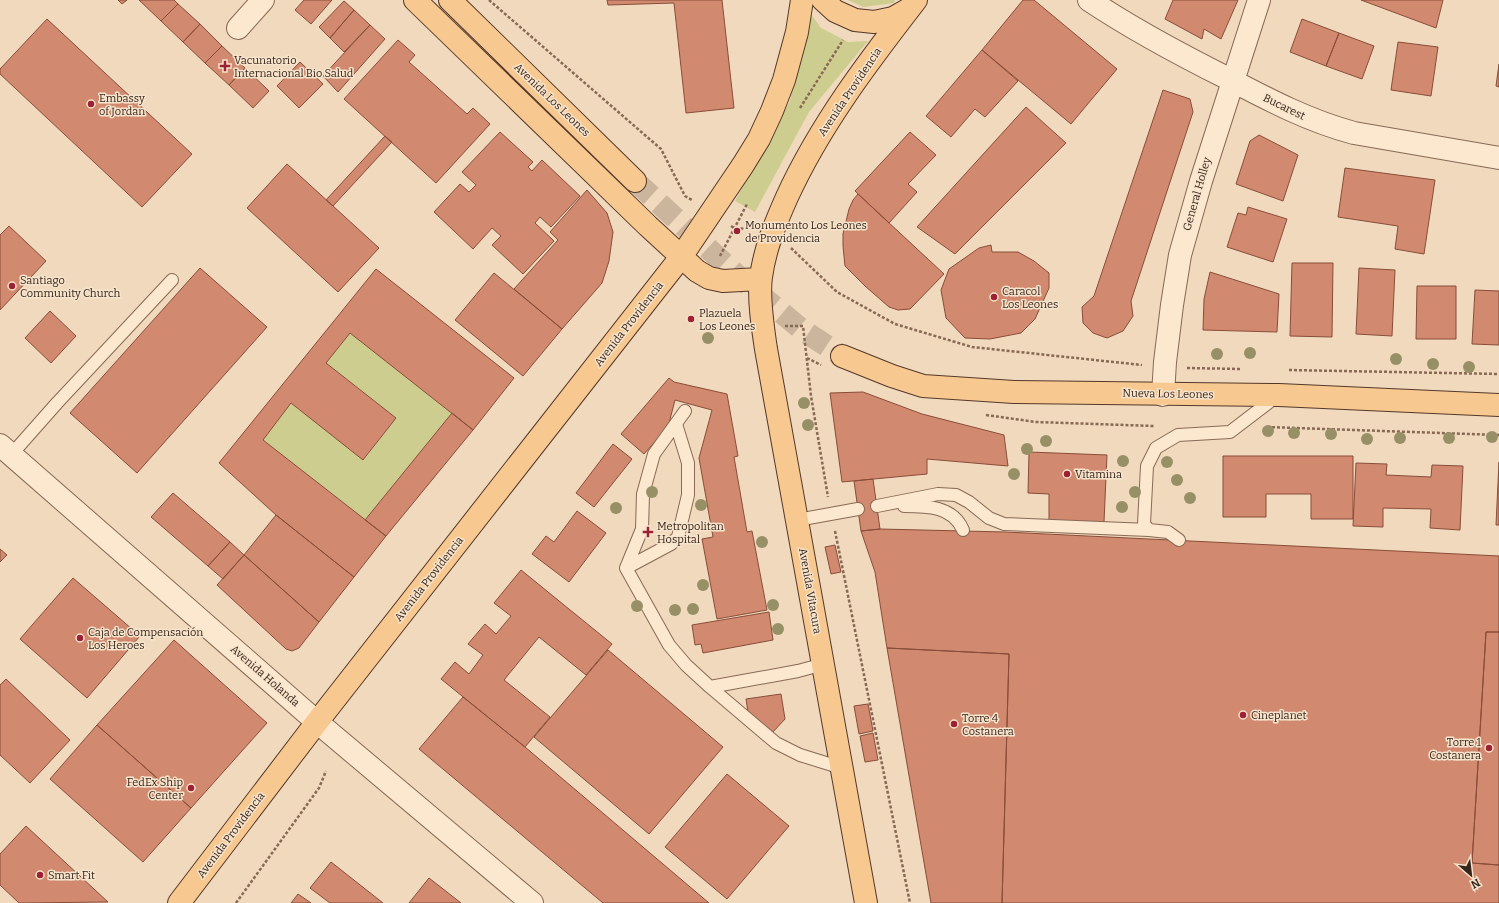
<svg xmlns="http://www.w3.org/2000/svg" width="1499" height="903" viewBox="0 0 1499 903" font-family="Bitter,serif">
	<rect width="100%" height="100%" fill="#f0d9bc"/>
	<path fill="#cecd90" d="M848 0H895L894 3 863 7Z
		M807 9 821 28 848 42 868 41 809 112 755 212 735 201 790 101Z
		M350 333 452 413 365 520 263 440 291 403 364 460 396 418 326 363Z"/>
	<path fill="#d18a6f" stroke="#894d39" d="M118 0H127L122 4Z
		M139 0H174L178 4 161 21Z
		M304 0H332L311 24 295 10Z
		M607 0H722L734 108 686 113 674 3 608 5Z
		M1023 0H1034L1117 69 1071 124 982 50Z
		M1173 0H1238L1221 39 1204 29 1202 39 1165 19Z
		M1361 0H1443L1436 28Z
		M344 1 354 10 330 38 319 27Z
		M178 4 200 24 183 42 161 21Z
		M354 10 370 25 344 52 330 38Z
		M47 19 192 154 142 207 0 74V69Z
		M1302 19 1339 33 1326 66 1290 52Z
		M200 24 222 46 205 63 183 42Z
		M370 25 385 39 338 92 323 76Z
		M1339 33 1374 46 1362 79 1326 66Z
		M398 40 415 55 409 62 467 114 473 108 490 124 436 183 344 99Z
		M1398 42 1438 47 1431 96 1391 90Z
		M222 46 245 68 229 85 205 63Z
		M982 50 1018 81 985 117 975 109 951 137 926 116Z
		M300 62 323 84 299 108 277 86Z
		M1499 64V87L1496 86Z
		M245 68 269 91 253 108 229 85Z
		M1163 90 1190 99 1193 112 1131 301 1133 316 1123 331 1107 338 1093 333 1083 323 1082 307 1094 296Z
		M1026 107 1066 143 955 254 917 227Z
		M500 132 533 162 528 167 532 171 542 160 580 196 551 227 540 217 535 223 554 241 523 274 492 245 501 236 492 228 473 249 434 212 460 184 469 192 476 185 462 172Z
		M910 132 936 155 908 184 917 192 889 223 855 191Z
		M1259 135 1298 155 1283 201 1236 184 1250 141Z
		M385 136 392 142 333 206 326 200Z
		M287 164 379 248 338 292 247 208Z
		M1345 168 1435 180 1424 254 1395 249 1398 226 1338 217Z
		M587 190 607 213 613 232 609 261 602 283 562 329 514 289 558 240 550 232Z
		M858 194 944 274 910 309 898 310 889 307 865 286 845 266 843 246V234L849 209 853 200Z
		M1248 207 1287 219 1273 262 1227 247 1238 213 1246 215Z
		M9 226 46 261 0 310V235Z
		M991 245 992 252H1018L1034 261 1049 273V288L1035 319 1021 333 990 339 965 338 946 318 941 290 949 269 979 248Z
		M1292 263H1333L1332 337 1290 336Z
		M200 268 267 327 137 473 70 413Z
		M1359 268 1395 270 1392 336 1356 334Z
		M376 269 514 378 473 430 350 333 326 363 396 418 363 460 291 403 263 440 386 536 354 577 276 515 219 463Z
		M1210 272 1279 294 1277 332 1203 330 1204 299Z
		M494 273 562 329 523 376 455 320Z
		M1417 286H1456V339H1416Z
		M1475 290 1499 291V345L1472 344Z
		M50 311 76 336 51 363 25 338Z
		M669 378 674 382 727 394 738 456 734 457 747 532 752 531 767 610 717 619 702 539 713 537 699 458 712 410 675 400 668 427 644 454 621 434Z
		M863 392 922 414 1004 435 1008 466 927 459V474L842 482 830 393Z
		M452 413 473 430 386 536 365 520Z
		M613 444 632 459 594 507 576 493Z
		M1029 452 1107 455 1104 522 1049 521V494L1028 493Z
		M1223 456H1353V519H1311V494H1266V517H1223Z
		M1499 462V525H1496Z
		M1356 463 1387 464 1386 475 1431 477 1432 465 1463 466 1460 530 1430 528 1431 509 1383 508V527L1353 526Z
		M873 479 880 529 861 531 854 481Z
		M173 493 230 542 208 566 151 517Z
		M577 511 606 533 569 582 532 554 546 536 554 542Z
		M276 515 354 577 319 622 244 555Z
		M880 529 1005 532 1499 556V632H1486L1472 863 1499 865V903H1002L1009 654 887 648 875 572 861 531Z
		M230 542 244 555 223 579 208 566Z
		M835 545 841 572 831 574 825 547Z
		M0 549 7 555 0 562Z
		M244 555 319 622 299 648 292 651 286 649 217 585Z
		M521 570 612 644 586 675 539 637 504 680 550 717 525 747 441 679 455 662 469 674 483 655 468 644 485 624 496 634 511 616 494 603Z
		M73 578 140 636 87 698 20 639Z
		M769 612 773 640 703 653 701 644 695 645 692 625Z
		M1486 632H1499V865L1472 863Z
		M174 640 267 723 191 808 97 725Z
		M887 648 1009 654 1002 903H931Z
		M608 650 723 747 649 834 534 737Z
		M6 679 70 740 30 783 0 755V685Z
		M781 694 785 719 772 733 748 712 746 699Z
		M463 697 525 747 709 903H603L419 749Z
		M868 704 873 731 859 734 854 706Z
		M97 725 191 808 143 862 50 779Z
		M873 733 878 760 865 762 860 736Z
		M727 774 789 826 727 899 665 847Z
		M26 826 108 902 19 903 0 885V854Z
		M331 862 383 903H330L310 888Z
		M429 878 461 903H409Z
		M298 894 311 903H291Z"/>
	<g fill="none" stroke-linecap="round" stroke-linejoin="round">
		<path stroke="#cbb59c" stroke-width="22" stroke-dasharray="22 11" stroke-linecap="butt" d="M635 181 739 277 801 329 842 356"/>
		<defs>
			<path id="service" d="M11 455 57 403 172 280
				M877 506 938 494 956 495 969 502 989 518 1004 524 1149 530
				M904 506C927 506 953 506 963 530
				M797 520 858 509
				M1179 540 1168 532 1149 530 1144 524 1147 466 1156 448 1178 435 1230 432 1277 396
				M626 568 669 645 686 665 710 687 776 743 800 755 842 768
				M626 568 671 544 678 537 688 495V463L676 424
				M626 568 642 529 643 494 654 454 685 411
				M710 687 798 671 824 664"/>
			<path id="minor" d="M1089 0C1134 30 1181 55 1229 79 1269 100 1309 121 1354 133L1499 158
				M238 28 263 0
				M1163 395 1165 362 1172 305 1180 255 1201 181 1259 0"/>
			<path id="tertiary" d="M0 445 317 722 532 903"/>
			<path id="primary" d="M415 0 648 226 697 271 709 278 723 281 760 279
				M450 0 635 181
				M823 0 835 11 855 20 874 22 893 18 909 9
				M842 356 892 376 923 386 1014 392 1279 395 1499 405
				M179 903 317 722 681 257 743 165 759 139 772 111 784 80 797 32 802 0
				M866 903 766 349C763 329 758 297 761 277 765 248 775 224 787 197 820 125 868 62 916 0"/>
		</defs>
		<use href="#service" stroke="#886955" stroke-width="14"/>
		<use href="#minor" stroke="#886955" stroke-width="24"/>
		<use href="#tertiary" stroke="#886955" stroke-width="24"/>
		<use href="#primary" stroke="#55382a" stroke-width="24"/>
		<path stroke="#886955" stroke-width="2.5" stroke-dasharray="3 2" stroke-linecap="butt" d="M489 0 661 149 685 196 692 200
			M800 108 843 40
			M731 226 734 228 749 229
			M791 248 837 292 895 324 972 347 1142 365
			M720 256 747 204
			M785 326H803L811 396 828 497
			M807 358 821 365
			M1187 368 1240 369
			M1289 370 1499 374
			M986 415 1036 422 1154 426
			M1267 427 1499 435
			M835 531 910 903
			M236 903 319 788 326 771"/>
		<use href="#service" stroke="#fbe8cf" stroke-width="12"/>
		<use href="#minor" stroke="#fbe8cf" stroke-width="22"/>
		<use href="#tertiary" stroke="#fbe8cf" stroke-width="22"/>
		<use href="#primary" stroke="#f7c890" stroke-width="22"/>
	</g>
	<g fill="#979066">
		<circle cx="708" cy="338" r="6"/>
		<circle cx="1250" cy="353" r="6"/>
		<circle cx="1217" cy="354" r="6"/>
		<circle cx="1396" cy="359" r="6"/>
		<circle cx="1433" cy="364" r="6"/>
		<circle cx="1469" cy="367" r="6"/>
		<circle cx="804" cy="403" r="6"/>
		<circle cx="808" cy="425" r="6"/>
		<circle cx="1268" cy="431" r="6"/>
		<circle cx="1294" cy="433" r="6"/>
		<circle cx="1331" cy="434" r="6"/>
		<circle cx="1492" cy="437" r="6"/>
		<circle cx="1400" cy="438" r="6"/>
		<circle cx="1449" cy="438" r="6"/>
		<circle cx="1367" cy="439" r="6"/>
		<circle cx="1046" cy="441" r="6"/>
		<circle cx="1027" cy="449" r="6"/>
		<circle cx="1123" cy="461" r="6"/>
		<circle cx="1167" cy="462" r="6"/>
		<circle cx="1014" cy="474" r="6"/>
		<circle cx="1177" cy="480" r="6"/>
		<circle cx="652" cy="492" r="6"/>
		<circle cx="1135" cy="492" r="6"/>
		<circle cx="1190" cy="498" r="6"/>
		<circle cx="701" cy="505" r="6"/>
		<circle cx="1122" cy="507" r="6"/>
		<circle cx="616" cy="508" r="6"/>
		<circle cx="762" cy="542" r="6"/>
		<circle cx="703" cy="585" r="6"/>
		<circle cx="773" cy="605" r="6"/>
		<circle cx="637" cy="606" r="6"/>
		<circle cx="693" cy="609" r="6"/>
		<circle cx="675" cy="610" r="6"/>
		<circle cx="778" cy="629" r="6"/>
	</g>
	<g fill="#9a2234" stroke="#f7e4cc" stroke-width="1.5">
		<path d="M223 60h4v4h4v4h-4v4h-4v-4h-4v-4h4z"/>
		<circle cx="91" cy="104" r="4"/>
		<circle cx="737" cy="231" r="4"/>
		<circle cx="12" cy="286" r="4"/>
		<circle cx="994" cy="297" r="4"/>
		<circle cx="691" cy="319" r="4"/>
		<circle cx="1067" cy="474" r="4"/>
		<path d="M646 526h4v4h4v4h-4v4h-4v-4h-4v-4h4z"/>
		<circle cx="80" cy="638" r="4"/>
		<circle cx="1243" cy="715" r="4"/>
		<circle cx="954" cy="724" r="4"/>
		<circle cx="1489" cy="748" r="4"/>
		<circle cx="191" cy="788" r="4"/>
		<circle cx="40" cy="875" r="4"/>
	</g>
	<g text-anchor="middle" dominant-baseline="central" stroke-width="3" stroke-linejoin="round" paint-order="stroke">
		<g font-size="11" fill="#37241a" stroke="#f7e4cc" text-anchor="start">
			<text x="234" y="60">Vacunatorio<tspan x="234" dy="13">Internacional Bio Salud</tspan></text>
			<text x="99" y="98">Embassy<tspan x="99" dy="13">of Jordan</tspan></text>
			<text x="745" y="225">Monumento Los Leones<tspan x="745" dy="13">de Providencia</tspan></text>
			<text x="20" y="280">Santiago<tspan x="20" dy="13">Community Church</tspan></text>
			<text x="1002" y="291">Caracol<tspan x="1002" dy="13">Los Leones</tspan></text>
			<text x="699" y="313">Plazuela<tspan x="699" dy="13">Los Leones</tspan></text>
			<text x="1075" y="474">Vitamina</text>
			<text x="657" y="526">Metropolitan<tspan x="657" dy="13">Hospital</tspan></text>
			<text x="88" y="632">Caja de Compensación<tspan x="88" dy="13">Los Heroes</tspan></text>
			<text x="1251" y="715">Cineplanet</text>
			<text x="962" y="718">Torre 4<tspan x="962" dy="13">Costanera</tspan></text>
			<text x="1481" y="742" text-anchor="end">Torre 1<tspan x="1481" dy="13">Costanera</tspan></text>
			<text x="183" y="782" text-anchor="end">FedEx Ship<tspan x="183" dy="13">Center</tspan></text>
			<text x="48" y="875">Smart Fit</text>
		</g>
		<g font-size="11" fill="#37241a" stroke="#f7e4cc">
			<text transform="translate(850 92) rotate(-56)">Avenida Providencia</text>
			<text transform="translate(552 100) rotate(44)">Avenida Los Leones</text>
			<text transform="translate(1284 107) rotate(26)">Bucarest</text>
			<text transform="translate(1197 194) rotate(-74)">General Holley</text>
			<text transform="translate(629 324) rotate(-52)">Avenida Providencia</text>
			<text transform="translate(1168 394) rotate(1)">Nueva Los Leones</text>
			<text transform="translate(429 579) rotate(-52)">Avenida Providencia</text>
			<text transform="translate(810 591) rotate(80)">Avenida Vitacura</text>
			<text transform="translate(265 676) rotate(41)">Avenida Holanda</text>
			<text transform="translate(231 835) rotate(-53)">Avenida Providencia</text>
		</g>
	</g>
	<g transform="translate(1471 875) rotate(152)" stroke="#f7e4cc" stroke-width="3" paint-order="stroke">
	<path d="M0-3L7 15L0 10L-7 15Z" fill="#37241a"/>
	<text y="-6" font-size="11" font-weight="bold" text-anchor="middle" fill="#37241a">N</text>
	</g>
</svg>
